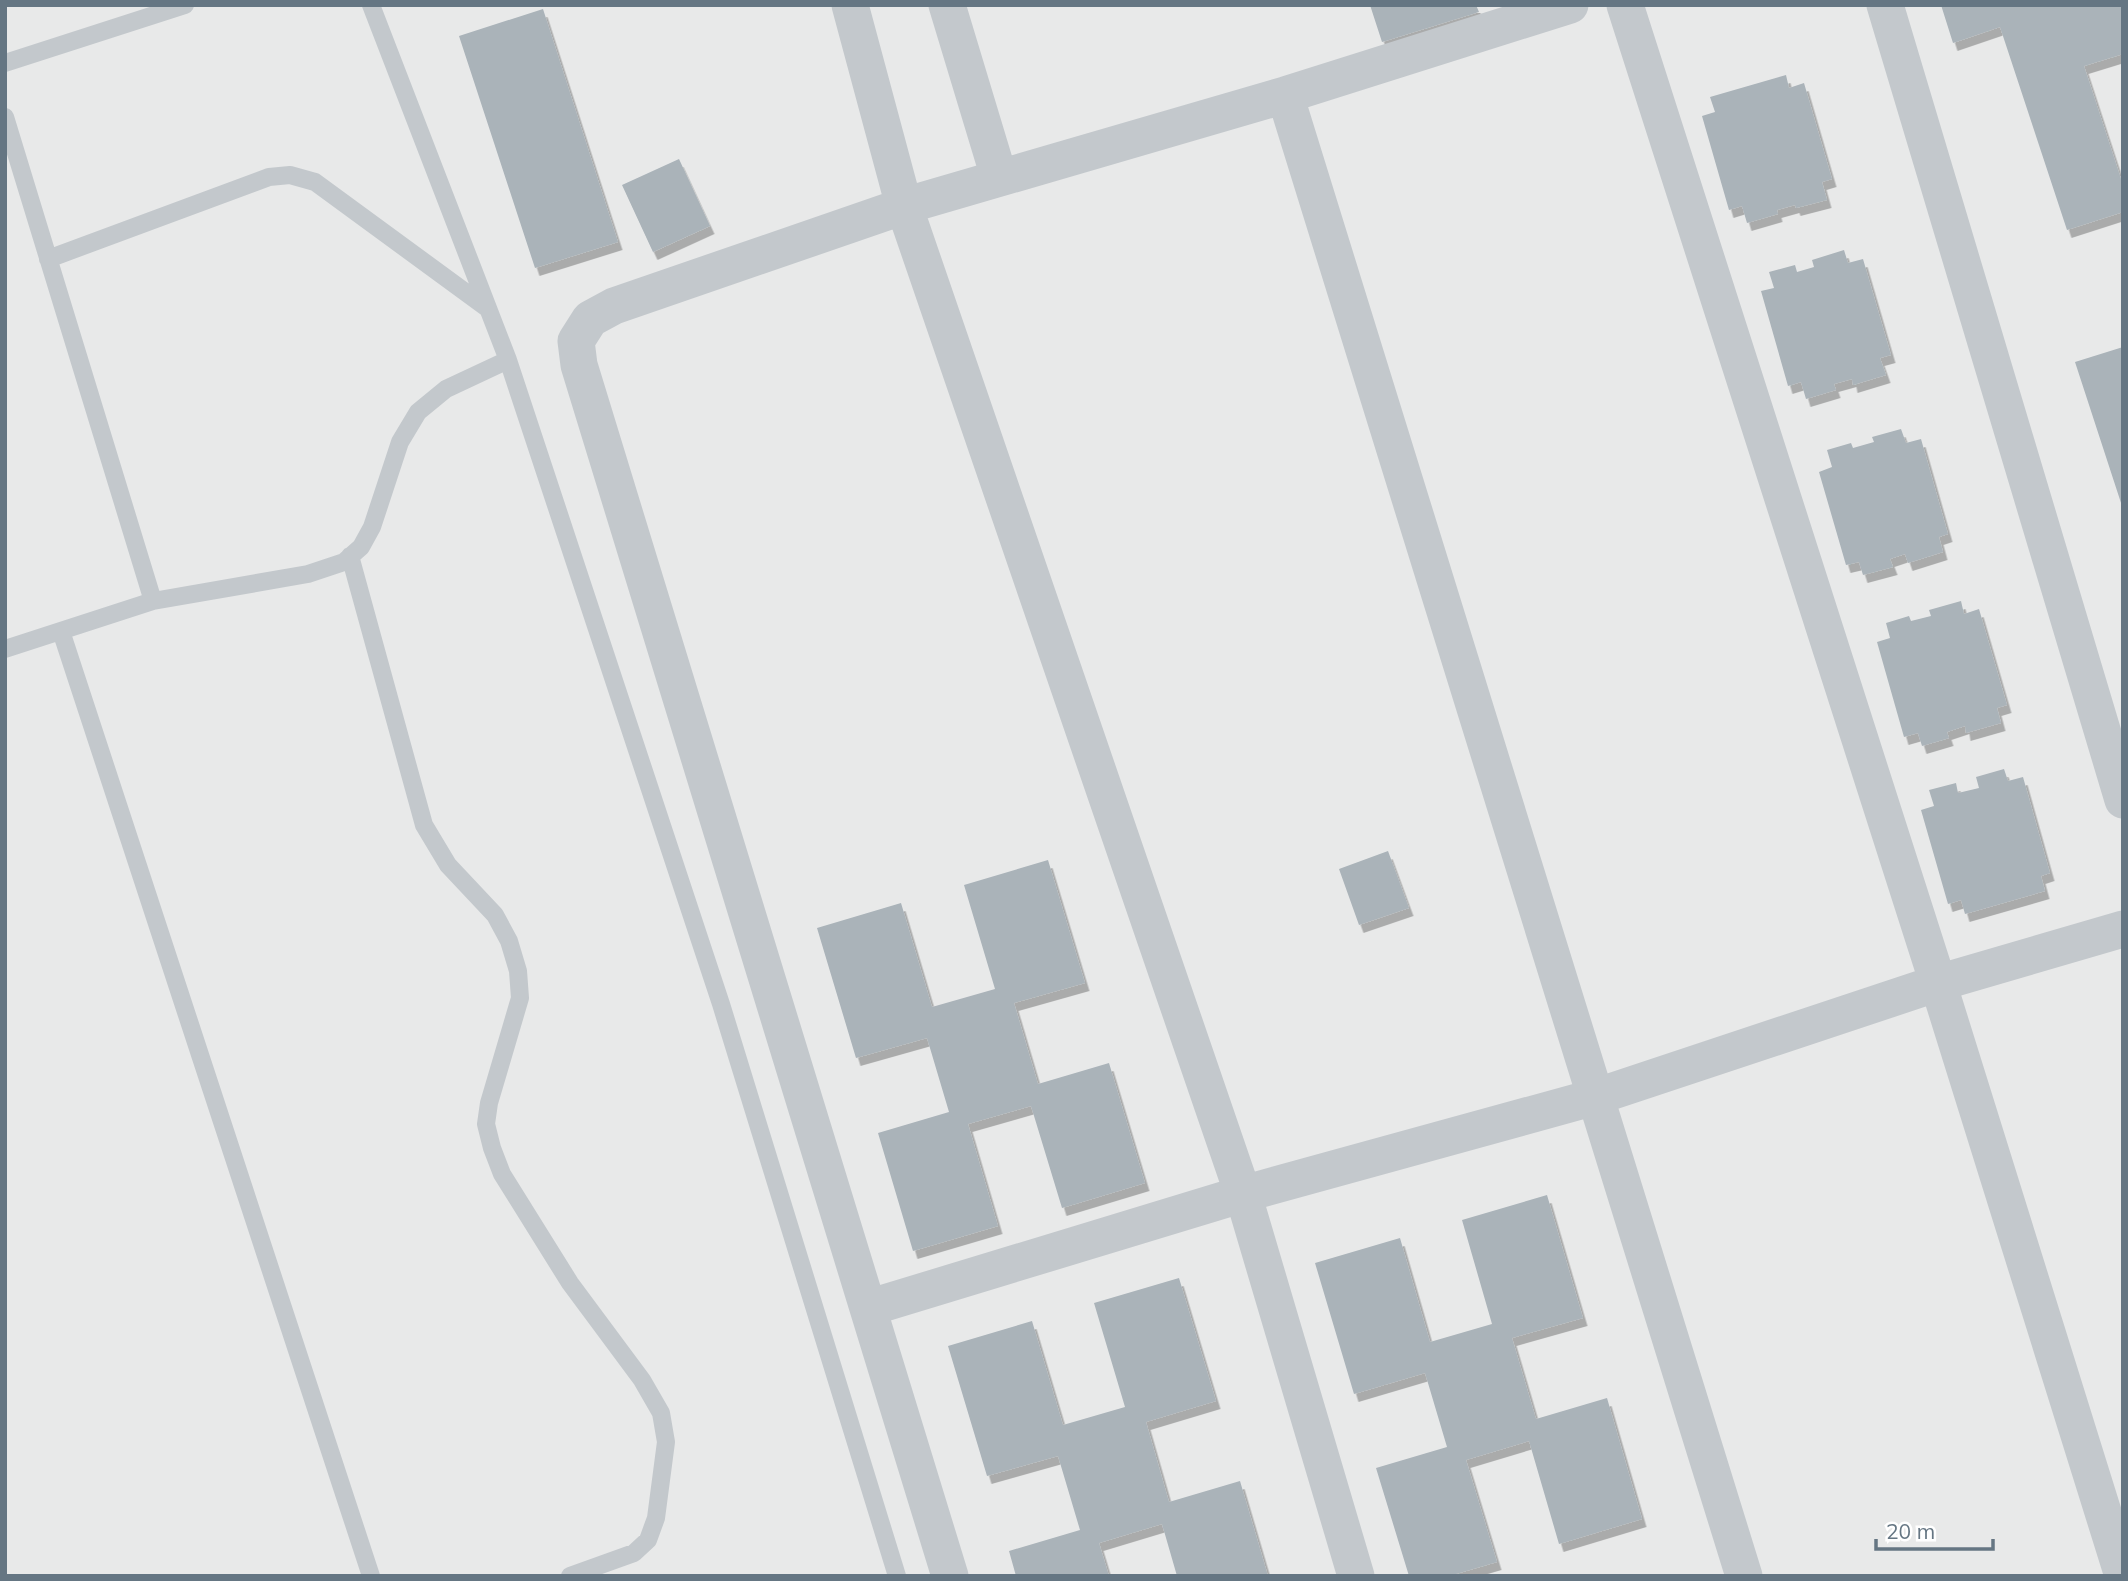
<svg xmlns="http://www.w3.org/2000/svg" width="2128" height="1581" viewBox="0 0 2128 1581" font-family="Mulish,sans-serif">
	<defs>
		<filter id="shadow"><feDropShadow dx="4.5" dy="8" stdDeviation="0" flood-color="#0004"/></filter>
	</defs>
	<rect width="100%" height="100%" fill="#fafaf8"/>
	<path fill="#e8e9e9" d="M5 5H2123V1576H5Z"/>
	<path fill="#aab3b9" filter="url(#shadow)" d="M1370 5H1476L1479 12 1382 42Z
		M1941 5H2123V54L2084 66 2123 185V212L2067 230 2000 27 1953 43Z
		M543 9 618 242 535 268 459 36Z
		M1786 75 1789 88 1804 83 1832 179 1822 182 1827 200 1796 208 1795 205 1777 210 1778 214 1747 223 1742 206 1729 210 1702 116 1715 112 1710 97Z
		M679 159 710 226 653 252 622 185Z
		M1844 250 1848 263 1863 259 1891 355 1880 358 1886 375 1853 385 1852 379 1834 384 1836 390 1806 399 1801 382 1788 386 1761 291 1774 288 1769 272 1795 265 1797 272 1814 267 1812 260Z
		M2123 347V506H2122L2075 362Z
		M1901 429 1906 443 1921 439 1948 534 1939 537 1943 552 1908 563 1905 554 1890 559 1893 567 1863 575 1859 562 1846 565 1819 472 1832 467 1827 450 1851 443 1853 448 1874 442 1872 437Z
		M1961 601 1964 614 1979 609 2007 705 1997 708 2001 723 1966 733 1965 726 1947 732 1949 738 1922 746 1918 733 1904 737 1877 642 1890 638 1886 623 1909 616 1911 621 1931 616 1929 610Z
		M2004 769 2008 781 2023 777 2050 873 2041 876 2045 891 1965 914 1961 900 1948 904 1921 810 1934 806 1929 790 1956 783 1958 793 1979 788 1976 777Z
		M1388 851 1409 908 1359 925 1339 869Z
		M1048 860 1085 983 1014 1003 1038 1084 1109 1063 1145 1183 1062 1208 1031 1106 968 1124 998 1226 913 1251 878 1133 949 1112 927 1038 856 1058 817 928 901 903 932 1007 995 989 964 885Z
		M1547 1195 1583 1318 1512 1338 1536 1419 1607 1398 1642 1519 1559 1544 1529 1441 1466 1460 1497 1562 1449 1576H1409L1376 1468 1447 1447 1425 1373 1354 1394 1315 1263 1400 1238 1430 1342 1492 1324 1462 1220Z
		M1179 1278 1216 1401 1146 1422 1169 1502 1240 1481 1268 1576H1177L1162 1524 1099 1543 1109 1576H1016L1009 1551 1080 1530 1058 1456 987 1476 948 1346 1032 1321 1063 1425 1125 1407 1094 1303Z"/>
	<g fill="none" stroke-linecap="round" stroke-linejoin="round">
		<path stroke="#c3c8cc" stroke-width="18" d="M371 5 508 360 721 1004 897 1576
			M5 63 185 5
			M5 117 153 601
			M48 259 269 177 290 175 315 182 487 308
			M350 556 424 825 448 865 495 915 509 941 518 971 520 998 489 1103 486 1124 492 1148 502 1174 570 1283 642 1380 661 1413 666 1442 656 1518 648 1540 634 1553 570 1576
			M61 631 371 1576
			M5 649 153 601 308 574 344 562 361 547 372 527 400 442 418 412 446 389 508 360"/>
		<path stroke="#c3c8cc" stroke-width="37" d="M850 5 904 206 1243 1194 1356 1576
			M947 5 999 177
			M1625 5 1938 983 2123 1576
			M1885 5 2123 800
			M1285 95 1744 1576
			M868 1308 1243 1194 1595 1097 1938 983 2123 929
			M950 1576 579 365 576 341 590 319 614 306 904 206 1285 95 1570 5"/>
	</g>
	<rect width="2128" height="1581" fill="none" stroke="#657683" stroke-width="14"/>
	<path d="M1876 1539v10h117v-10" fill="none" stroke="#657683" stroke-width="3.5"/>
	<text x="1886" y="1539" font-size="21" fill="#657683" stroke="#ffffff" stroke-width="5" paint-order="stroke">20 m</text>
</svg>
